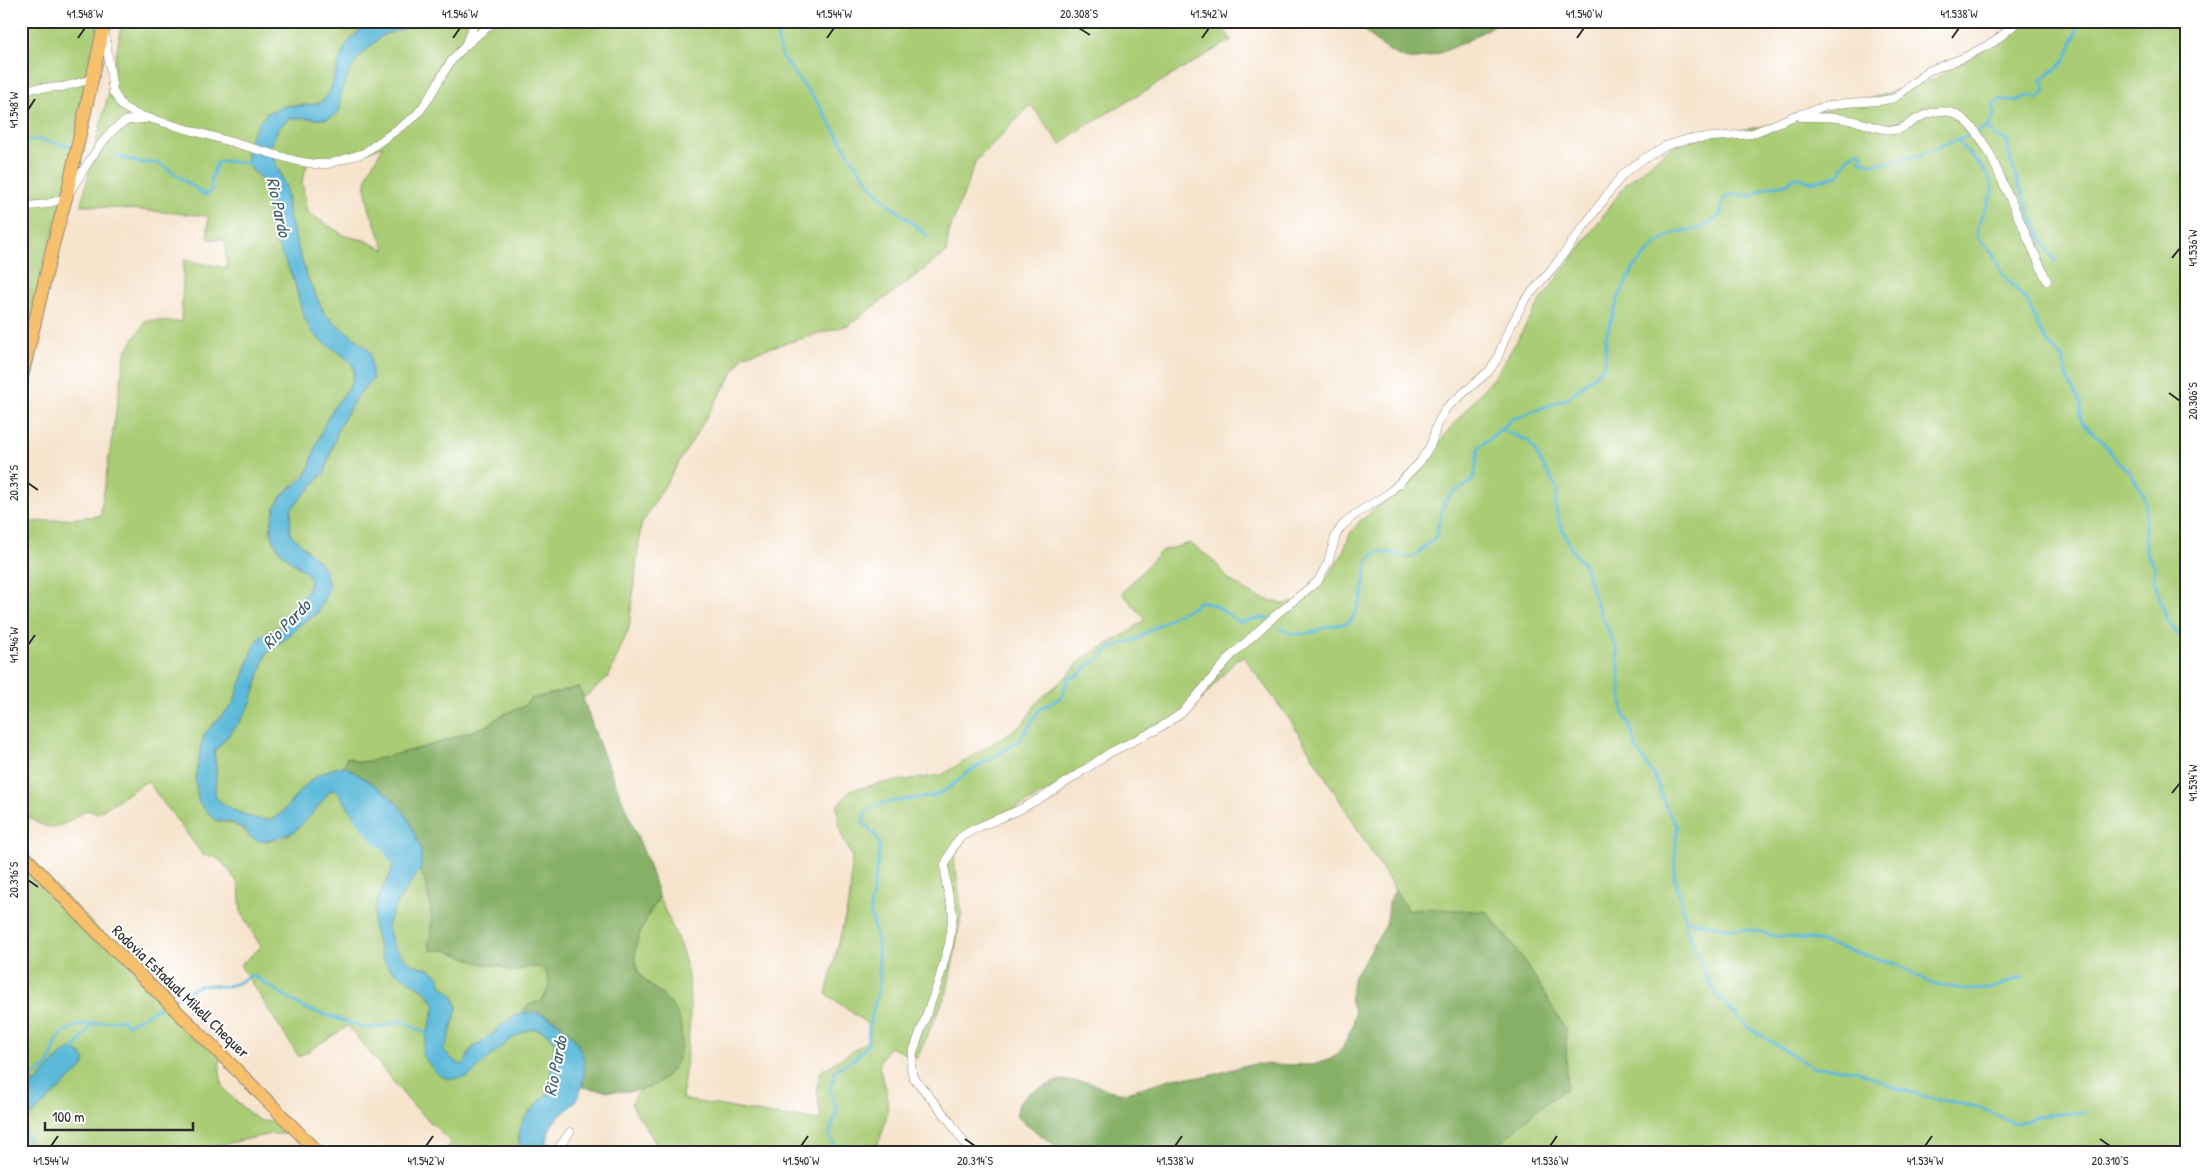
<svg xmlns="http://www.w3.org/2000/svg" width="2207" height="1174" viewBox="0 0 2207 1174" font-family="'Patrick Hand',sans-serif">
	<rect width="100%" height="100%" fill="#fff"/>
	<filter id="ink" filterUnits="userSpaceOnUse"><feTurbulence type="fractalNoise" baseFrequency=".02" numOctaves="2"/><feDisplacementMap in="SourceGraphic" scale="10" xChannelSelector="R" yChannelSelector="G"/><feConvolveMatrix kernelMatrix="1 2 1 2 8 2 1 2 1" color-interpolation-filters="sRGB"/></filter>
	<filter id="wash" filterUnits="userSpaceOnUse"><feTurbulence type="fractalNoise" baseFrequency=".0096" numOctaves="4" result="noise"/><feDisplacementMap in="SourceGraphic" scale="20" xChannelSelector="R" yChannelSelector="G"/><feGaussianBlur stdDeviation="1.12" result="paint"/><feColorMatrix in="noise" values="0 0 0 0 0 0 0 0 0 0 0 0 0 0 0 0 0 1.4 0 .05"/><feComposite in="paint" operator="in"/></filter>
	<g filter="url(#wash)">
		<rect width="100%" height="100%" fill="#f6e4cd"/>
		<path fill="#a9cc75" stroke="#6a7c50" fill-rule="evenodd" d="M21 21H105L21 376Z
			M122 21H379L357 32 345 48 330 92 324 100 313 105H286L267 113 259 123 252 136 251 170 264 182 267 194 273 234 294 281 305 319 312 332 349 359 354 370 352 383 330 413 308 471 282 495 275 507 270 532 278 549 290 561 307 573 310 580 309 585 302 600 291 608 281 626 241 682 233 704 205 733 195 779 199 803 216 821C229 822 242 825 249 836 256 837 262 840 269 840 297 842 314 806 331 790L337 791C345 800 350 811 357 819 363 826 373 829 380 835 406 858 387 880 376 904L395 972 427 992 435 1006 422 1052 468 1077C481 1065 516 1030 533 1029 542 1028 551 1035 555 1042L550 1078 552 1088 528 1114 518 1137 521 1153H442L451 1143 409 1101 348 1026 299 1057 240 965 261 947 241 913 239 885 229 870 216 857 203 855 147 781 98 813 86 810C74 818 57 832 42 825 35 822 28 816 21 812V523L100 516 125 353 146 320 181 322 184 260 227 268 225 240 208 239V216L81 205 112 78Z
			M428 21H1218L1231 40 1073 134 1061 145 1031 105 976 161 949 232 946 253 849 325 744 355 641 525 629 628 609 676 584 698 579 687 530 699 523 707 502 715 486 726 432 745 370 761 358 762 347 757 344 766C330 769 318 773 307 784 283 806 282 831 243 814 232 809 222 805 215 796L216 768 214 752 238 724 250 705 266 654 291 634 298 626 318 612 329 585 318 560 303 548 290 533 291 509 325 472 338 429 355 399 373 379 366 347 325 315 306 275 288 213V199L282 176 270 151 271 144 279 127 290 118 327 119 340 101V93L353 65 362 54 383 35ZM383 146C379 156 369 167 367 177 361 202 379 228 385 250L364 240 345 236 307 212 302 181 308 162 359 154Z
			M2026 21H2186V1153H1490L1536 1110 1567 1088 1566 1031 1527 964 1487 912 1425 908 1408 911 1292 723 1243 656 1235 661 1190 712 1181 718 1126 743 1085 772 967 834 954 858 962 912 947 992 917 1058 889 1047C873 1068 881 1068 886 1089 891 1109 883 1136 873 1153H658L654 1140 631 1104 639 1090 656 1083 663 995C653 987 641 979 636 967 629 945 649 915 659 897 667 916 677 935 683 954 697 997 686 1055 682 1099L767 1114 821 1120 817 1088 820 1072 871 1039 869 1025 826 994 850 897 852 857 840 831 837 806 851 790 882 783 942 775 1022 725 1039 700 1063 680 1083 658 1129 632 1145 619 1122 593 1161 551 1190 543 1213 560 1228 579 1257 597 1284 604 1296 602 1317 588 1326 578 1341 557 1350 534 1359 522 1417 474 1447 432 1498 372 1539 303 1627 183 1670 148 1703 136 1765 126 1858 102 1932 80 2005 37Z
			M21 851 220 1053C220 1064 219 1078 224 1088 229 1097 252 1115 260 1121L285 1120 293 1134H271L184 1153H25C22 1146 19 1138 21 1130 24 1117 71 1078 83 1067L46 1071 37 1081 21 1090Z
			M420 869 426 884 431 911V950H446L481 963 500 966 512 972 528 967H540L548 974 551 984 541 1002C531 1003 525 1006 521 1015L513 1016 485 1040 473 1047 468 1053 467 1060 462 1065 453 1060 443 1050 448 1041 457 1008 453 995 442 986 439 977 432 970 412 964 400 954 394 947 387 925 398 901Z"/>
		<path fill="#86b066" stroke="#586e48" d="M1355 21H1498C1483 35 1428 63 1408 59 1387 54 1369 35 1355 21Z
			M579 687 599 744 646 857 659 897C647 917 632 940 636 964 639 984 665 993 675 1010 682 1021 682 1034 681 1046 679 1069 661 1085 640 1090 622 1094 600 1090 583 1087 584 1074 584 1056 578 1045 570 1031 552 1015 536 1012 531 1012 525 1014 521 1015 525 1006 531 1003 541 1002 550 988 554 979 540 967H528L512 972 500 966 481 963 446 950H431L429 944 433 920 426 884 420 869 421 849 394 800 375 785 344 766 347 757 358 762 370 761 432 745 486 726 502 715 523 707 530 699Z
			M1395 890 1408 911 1425 908 1487 912 1527 964 1566 1031 1567 1088 1536 1110 1490 1153H1066L1025 1124 1016 1115 1019 1103 1029 1093 1060 1080 1088 1082 1108 1090 1124 1093 1177 1077H1206L1243 1066 1257 1064 1313 1065 1331 1059 1343 1047 1353 1025 1355 1013 1350 1000 1354 975 1363 963 1386 925 1388 914V903Z"/>
		<path fill="#5bb9da" stroke="#437282" d="M379 21H428L383 35 362 54 353 65 340 93V110L336 115 327 119 290 118 279 127 271 144 270 151 286 187 288 213 306 275 325 315 366 347 370 353 373 379 355 399 338 429 325 472 291 509 290 533 323 566 329 585 324 600 316 614 298 626 291 634 266 654 250 705 238 724 214 752 216 768 215 796C222 805 232 809 243 814 282 831 283 806 307 784 318 773 330 769 344 766L375 785 394 800 408 818 421 849V869L398 901 387 925 394 947 400 954 412 964 432 970 439 977 442 986 453 995 457 1008 448 1041 443 1050 453 1060 462 1065 467 1060C469 1047 477 1046 486 1039 495 1032 503 1022 513 1017 538 1003 567 1025 579 1047 587 1061 585 1085 577 1098 568 1114 552 1115 548 1136 546 1143 549 1149 554 1153H521C513 1115 532 1115 552 1088L550 1078 555 1042C551 1035 542 1029 533 1029 516 1030 482 1065 468 1077 439 1082 437 1076 422 1053L435 1006 427 992 395 972 387 966 382 957 373 925 376 904 394 866 393 856 388 844 380 835 357 820 337 791 331 790 312 814 294 832 270 840 259 841 249 836 245 829 228 821H216L199 803 195 779 201 746 205 733 233 704 255 644 261 636 281 626C283 623 283 618 285 615 292 603 308 599 310 582 311 563 256 558 276 506 282 489 301 485 309 470 311 465 311 460 313 455 318 441 323 425 331 412 338 399 356 386 354 369 353 358 321 344 312 332 301 317 300 299 294 281 289 265 277 250 272 232 268 217 271 197 264 183 259 174 249 170 247 159 245 148 253 131 259 123 279 94 308 114 324 99 330 94 332 85 334 78 343 48 348 33 379 21Z
			M71 1049 80 1053 85 1060 83 1067 29 1118 21 1129V1090L37 1081 62 1054Z"/>
		<g fill="none" stroke-linecap="round" stroke-linejoin="round">
			<path stroke="#5bb9da" stroke-width="3" d="M774 21 782 57 819 105 853 161 875 190 890 205 928 236
				M1988 127 1995 136 2008 141C2008 160 2015 173 2021 190 2030 216 2040 239 2055 261
				M21 141 40 140 72 146
				M1958 141C1968 156 1998 175 1991 196 1985 210 1978 220 1977 236L1993 254 2003 275 2028 302 2039 329 2050 345 2063 359 2069 383 2081 404 2080 415 2083 424 2104 443 2116 460 2130 472 2143 493 2146 503 2145 529 2146 553 2156 569 2153 577 2167 620 2176 632 2186 640
				M117 156 141 163H159L205 195 211 191V179L217 163 221 161 252 163
				M1502 430 1529 441 1558 491 1555 505 1560 524 1573 552 1584 565 1597 605 1617 650 1623 713 1630 726 1637 750 1655 777 1665 805 1677 827 1674 876 1682 902 1686 928 1709 982 1718 997 1748 1027 1812 1067 1856 1070 1893 1087 1923 1096 1981 1108 2014 1123 2026 1121 2038 1116 2085 1112
				M1280 628C1289 636 1308 635 1319 630 1323 628 1325 626 1330 626 1337 625 1343 625 1350 622 1355 613 1360 603 1363 593 1366 582 1362 550 1382 552 1392 552 1401 558 1413 557L1436 537 1444 502 1454 492 1471 482 1475 473 1479 447 1505 426 1510 420 1568 398 1602 369 1605 361 1606 337 1618 299 1635 266 1657 243 1673 233 1701 228 1716 219 1721 213 1723 201 1727 196 1734 194 1752 196 1767 187 1786 184 1795 177 1813 182 1836 176 1840 173 1848 157 1859 151 1863 155 1860 160 1872 164 1893 162 1906 157 1920 156 1943 145 1974 134 1988 127 1994 115 1993 106C2002 94 2007 102 2017 100 2021 100 2025 96 2029 95L2038 99 2045 90 2042 80 2065 61 2081 21
				M1685 920 1727 928 1758 931 1774 936 1811 939 1896 964 1931 983 1967 990 1990 989 2023 977
				M171 1001 198 986 211 985 224 987 238 983 252 975 304 1008 363 1027 375 1028 402 1021 429 1035
				M72 1052 92 1025
				M21 1082C30 1076 39 1075 47 1066 55 1055 53 1039 65 1031 80 1022 104 1024 122 1019L128 1025 165 1004
				M21 1121 33 1153
				M834 1153 835 1145 829 1136 837 1111 830 1089 835 1073 838 1068 854 1059 867 1046 869 1027 880 982 878 945 870 909 880 847 876 836 862 821 867 810 883 803 933 796 945 791 967 773 1019 741 1040 709 1062 697 1068 679 1082 673 1087 666 1101 658 1109 649 1136 639 1177 614 1192 608 1200 601 1216 606 1239 622 1260 618 1269 619"/>
			<path stroke="#5bb9da" stroke-width="18" d="M363 814 379 835 392 846 396 856"/>
		</g>
	</g>
	<g filter="url(#ink)">
		<g fill="none" stroke-linecap="round" stroke-linejoin="round">
			<defs>
				<path id="minor" d="M105 33 113 92 123 107 138 115 297 161 315 164H328L364 153 413 118C430 102 438 79 452 60 464 45 480 33 495 21
					M466 43 476 21
					M21 89 62 87 93 79
					M1801 117C1817 117 1834 116 1850 120 1864 122 1877 130 1891 130 1901 131 1908 124 1915 120 1954 97 1972 123 1990 154L2047 281
					M21 207 46 204 66 198C79 178 104 131 126 121 131 119 139 120 145 119
					M555 1153 570 1132
					M971 1153 949 1120 913 1077 911 1067 913 1052 938 983 949 944 953 914 946 884 945 865 954 845 961 837 974 829 1019 810 1053 791 1111 752 1156 730 1182 713 1232 655 1277 614 1318 581 1328 562 1336 535 1341 527 1354 515 1388 494 1420 462 1431 444 1437 424 1446 408 1489 371 1497 359 1508 331 1525 300 1556 264 1622 175 1639 162 1665 146 1688 139 1751 134 1794 116 1823 107 1845 103 1879 101 1895 98 1928 71 1963 58 1994 42 2019 21"/>
				<path id="primary" d="M21 381 53 245 66 198 105 21
					M21 852C116 957 221 1050 318 1153"/>
			</defs>
			<use href="#minor" stroke="#90887c" stroke-width="9"/>
			<use href="#primary" stroke="#90887c" stroke-width="14"/>
			<use href="#minor" stroke="#fff" stroke-width="8"/>
			<use href="#primary" stroke="#f7c06c" stroke-width="12"/>
		</g>
	</g>
	<path fill="none" stroke="#2b2b2b" stroke-width="2" d="M1079 28 1090 35M78 38 85 28M453 38 460 28M827 38 834 28M1202 38 1209 28M1577 38 1584 28M1952 38 1959 28M28 110 35 99M2172 258 2180 248M2169 393 2180 401M28 483 38 490M28 645 35 635M2172 793 2180 783M28 880 38 887M965 1139 975 1146M2100 1139 2110 1146M51 1146 58 1136M426 1146 433 1136M801 1146 808 1136M1175 1146 1182 1136M1550 1146 1557 1136M1925 1146 1932 1136"/>
	<g text-anchor="middle" dominant-baseline="central" stroke-width="4" stroke-linejoin="round" paint-order="stroke">
		<g font-size="16" fill="#2b2b2b" stroke="#fff">
			<text transform="translate(181 991) rotate(44)">Rodovia Estadual Mikell Chequer</text>
		</g>
		<g font-size="18" font-style="italic" fill="#3c5d68" stroke="#fff">
			<text transform="translate(279 207) rotate(78)">Rio Pardo</text>
			<text transform="translate(286 624) rotate(-46)">Rio Pardo</text>
			<text transform="translate(555 1066) rotate(-79)">Rio Pardo</text>
		</g>
	</g>
	<rect width="2207" height="1174" fill="none" stroke="#fff" stroke-width="55"/>
	<path d="M45 1122v8h148v-8" fill="none" stroke="#2b2b2b" stroke-width="2.5"/>
	<text x="52" y="1122" font-size="15" fill="#2b2b2b" stroke="#ffffff" stroke-width="4" paint-order="stroke">100 m</text>
	<rect x="28" y="28" width="2152" height="1118" fill="none" stroke="#2b2b2b" stroke-width="2"/>
	<g font-size="12" text-anchor="middle" fill="#2b2b2b">
		<text x="85" y="18">41.548°W</text>
		<text x="460" y="18">41.546°W</text>
		<text x="834" y="18">41.544°W</text>
		<text x="1079" y="18">20.308°S</text>
		<text x="1209" y="18">41.542°W</text>
		<text x="1584" y="18">41.540°W</text>
		<text x="1959" y="18">41.538°W</text>
		<text transform="translate(14 110) rotate(-90)" y="4">41.548°W</text>
		<text transform="translate(2193 248) rotate(-90)" y="4">41.536°W</text>
		<text transform="translate(2193 401) rotate(-90)" y="4">20.306°S</text>
		<text transform="translate(14 483) rotate(-90)" y="4">20.314°S</text>
		<text transform="translate(14 645) rotate(-90)" y="4">41.546°W</text>
		<text transform="translate(2193 783) rotate(-90)" y="4">41.534°W</text>
		<text transform="translate(14 880) rotate(-90)" y="4">20.316°S</text>
		<text x="51" y="1165">41.544°W</text>
		<text x="426" y="1165">41.542°W</text>
		<text x="801" y="1165">41.540°W</text>
		<text x="975" y="1165">20.314°S</text>
		<text x="1175" y="1165">41.538°W</text>
		<text x="1550" y="1165">41.536°W</text>
		<text x="1925" y="1165">41.534°W</text>
		<text x="2110" y="1165">20.310°S</text>
	</g>
</svg>
